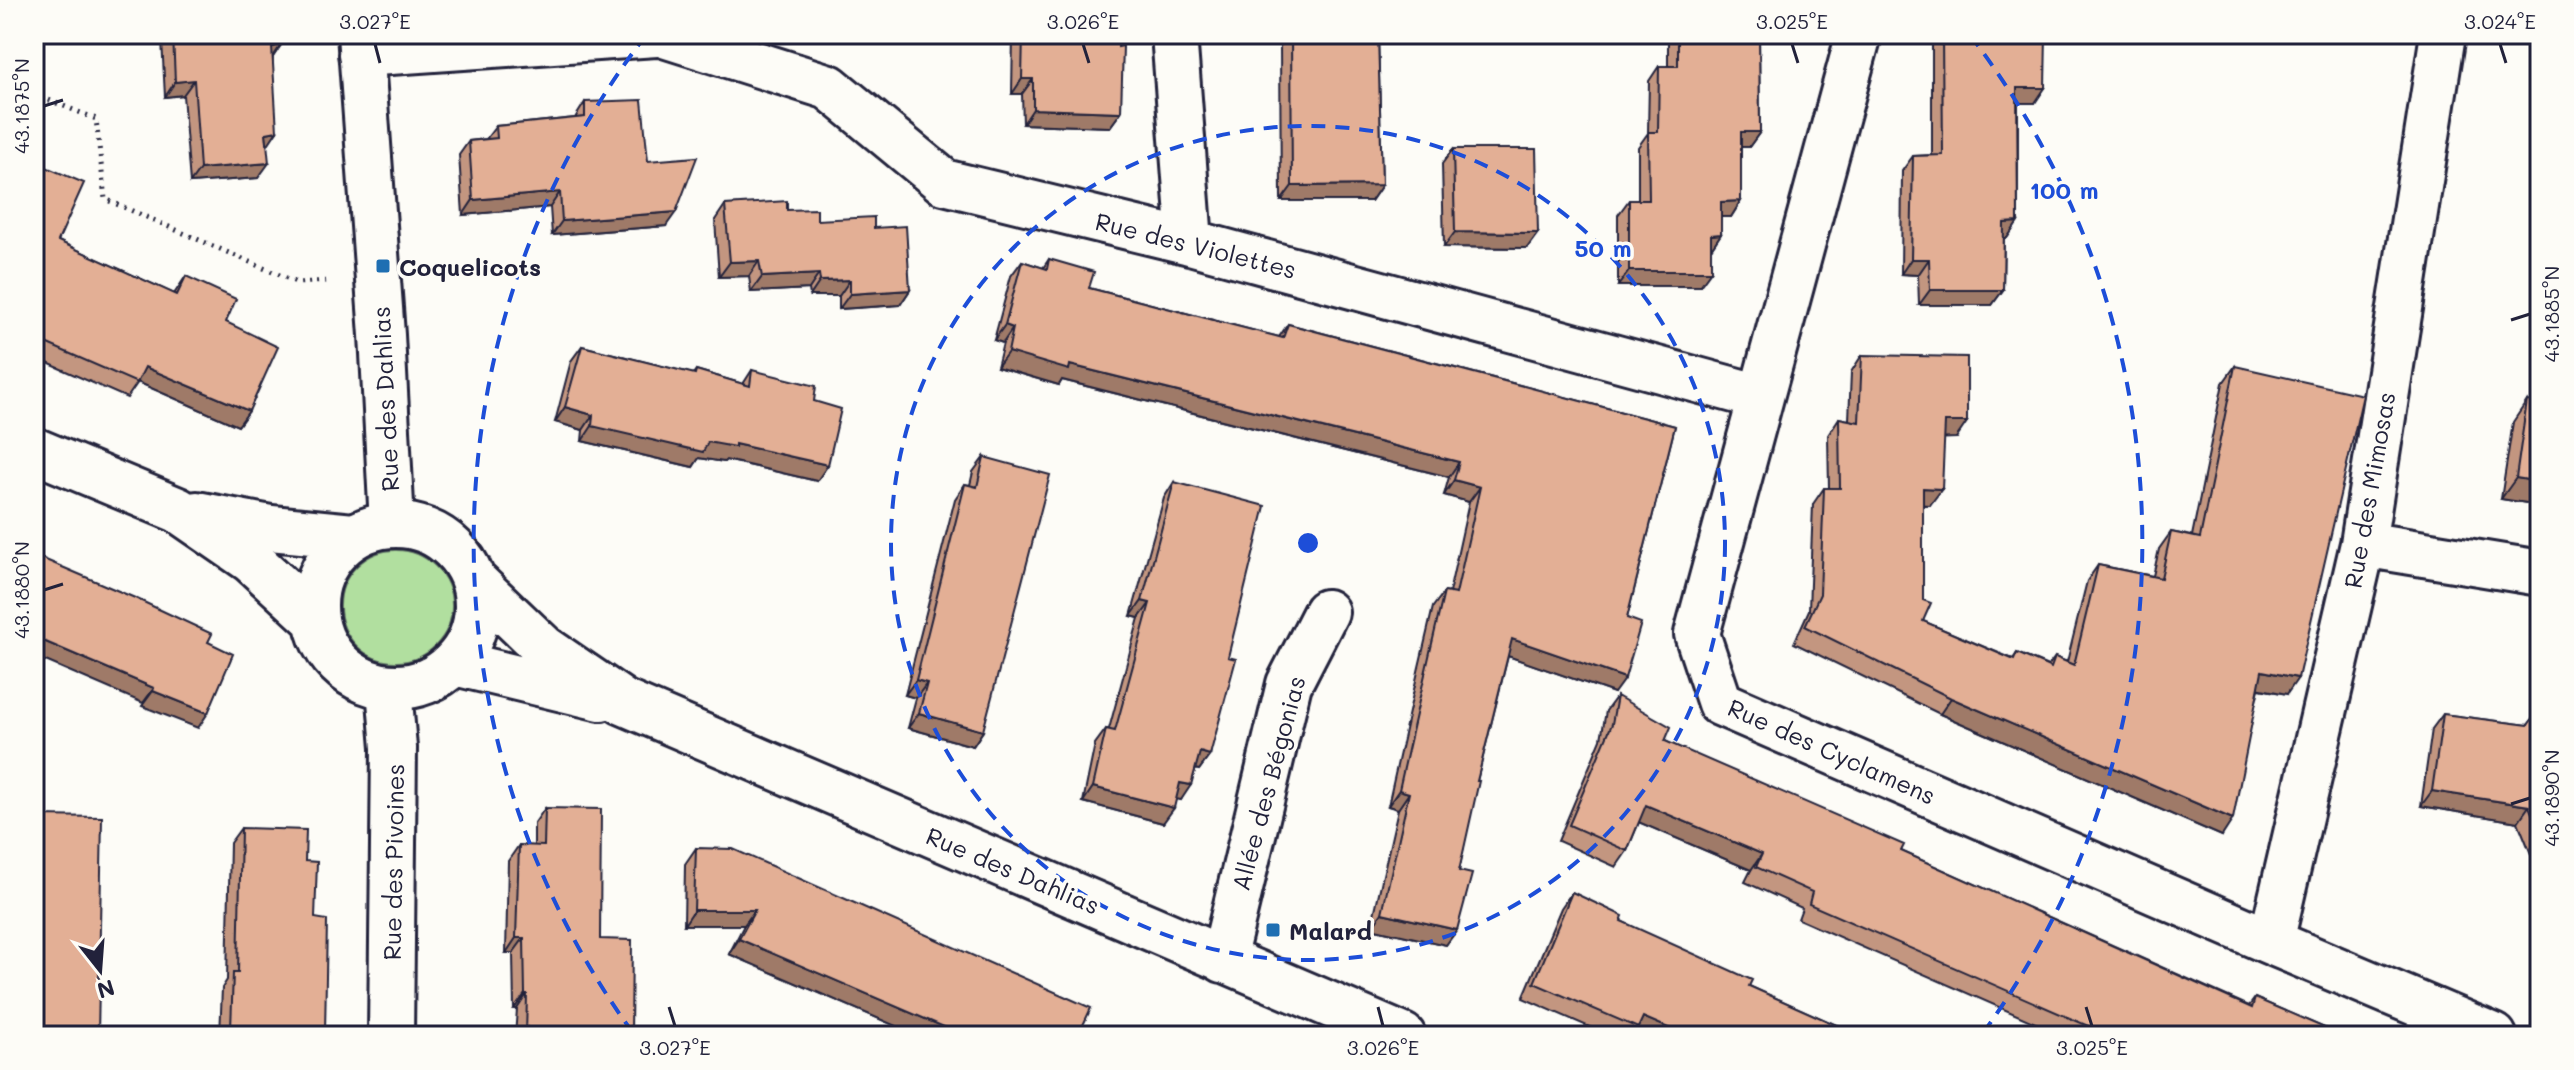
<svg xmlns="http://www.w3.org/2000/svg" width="2574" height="1070" viewBox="0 0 2574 1070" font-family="Mali,sans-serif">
	<rect width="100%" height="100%" fill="#fdfcf7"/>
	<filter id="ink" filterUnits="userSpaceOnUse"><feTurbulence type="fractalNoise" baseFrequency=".0125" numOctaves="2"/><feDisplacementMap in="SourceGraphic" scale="16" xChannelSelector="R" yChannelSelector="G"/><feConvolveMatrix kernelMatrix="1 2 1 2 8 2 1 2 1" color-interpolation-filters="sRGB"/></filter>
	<g filter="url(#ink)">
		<path fill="#b1df9f" stroke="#6a806d" stroke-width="2" d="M340 606a56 56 0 1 1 112 0a56 56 0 1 1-112 0Z"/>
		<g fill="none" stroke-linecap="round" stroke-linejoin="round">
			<defs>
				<path id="minor" d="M360 34 382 335 392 524
					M661 34 829 87 944 182 1190 242 1760 397
					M1174 34 1190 242
					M1859 34 1697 634 1720 703 2271 942 2494 1036
					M361 54 656 34
					M34 450 178 510 252 561 315 619
					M197 514 271 528 353 536
					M315 606a81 81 0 1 1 162 0a81 81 0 1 1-162 0Z
					M2363 544 2540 573
					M475 582 544 648 623 702 1403 1036
					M455 663 601 698
					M389 688 394 748 391 1036
					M2271 942 2363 544 2443 34
					M1223 960 1289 684 1326 612"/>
			</defs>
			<use href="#minor" stroke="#22223b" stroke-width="50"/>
			<path stroke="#22223b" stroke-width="5" stroke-dasharray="2 6" stroke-linecap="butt" d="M34 94 96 119 105 199 298 283 329 281"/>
			<use href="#minor" stroke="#fdfcf7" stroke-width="44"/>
		</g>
		<path fill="#c39680" stroke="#22223b" stroke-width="2" d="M165 34H281V45L273 57 267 146 258 178 190 183 183 95 165 97 162 39Z
			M1013 34H1118L1121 112 1110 127 1023 124 1022 94H1012Z
			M1277 34H1378L1382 185 1371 201H1281L1280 44H1278Z
			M1668 34H1759L1760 132 1749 147H1741V201L1731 217H1721V234L1711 249 1700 286H1618V215L1629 200H1638V147L1648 133 1649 81 1659 66H1668Z
			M1932 34H2049L2046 35 2035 103H2018V222L2007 238H2004L2003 290 1992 305H1919L1918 275 1901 274 1902 171 1913 156 1932 155Z
			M2536 34H2540V191H2533Z
			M585 102 648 161 666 226 552 235 550 207 463 215 459 155 469 141 486 139 496 126 575 118Z
			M1453 149 1527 248 1444 247 1442 164Z
			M34 162 58 241 174 294 186 276 226 322 249 411 238 426 138 382 127 398 34 357Z
			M725 205 787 210 817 220 874 228 910 290 900 305 839 309V296H810L809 289 751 292 749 276 719 277 715 220Z
			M1049 259 1089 288 1279 337 1288 324 1675 426 1627 618 1614 693 1508 656 1477 781 1459 871 1457 930 1446 945 1371 928 1398 809 1388 806 1419 667 1433 607 1444 592 1449 593 1469 502 1444 495 1449 477 1062 380 1059 385 997 367 1003 343 994 340 1011 276 1022 261 1043 268Z
			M582 346 693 374 696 370 743 384 752 370 814 401 817 481 726 460 724 462 699 458 693 467 582 441 583 430 555 422 571 361Z
			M1862 355 1956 438H1944L1930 505H1923V621L2013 659 2017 653 2048 666 2055 657 2067 662 2087 581 2098 565 2153 576 2159 549 2171 532 2192 536 2223 383 2235 366 2287 694 2259 689 2222 836 1940 714 1794 643 1809 610 1813 504 1824 488H1829L1828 435 1839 418 1849 420 1851 372Z
			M2527 401 2540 505 2501 499 2513 422Z
			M984 457 983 731 973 746 908 728 916 698 905 695 955 499 965 484 970 485 973 472Z
			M1174 482 1228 657 1210 755 1199 770 1196 769 1181 800 1176 799 1163 823 1083 802 1095 744 1106 729H1109L1139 618 1131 616 1164 498Z
			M1617 696 1665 741 1901 851 2249 1006 2255 998 2343 1036H2065L1798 919 1802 908 1745 882 1751 870 1639 822 1627 851 1616 867 1558 841 1601 739 1606 711Z
			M2540 709V876L2518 822 2421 806 2432 729 2443 714 2528 725Z
			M545 808 600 939 631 1036H515L517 1009H514L513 953H506L508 861 519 845 534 846V824Z
			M38 816 34 1036V822Z
			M241 828 305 861 315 918 325 1033 323 1036H220L222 988 227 980 230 843Z
			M696 848 1078 1036H919L729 954 744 925H684L685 864Z
			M1572 892 1621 921 1749 986 1861 1036H1641L1634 1033 1632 1036H1610L1523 998 1561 908Z"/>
		<path fill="#9f7a68" stroke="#22223b" stroke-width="2" d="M1285 34H1287L1280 44H1278Z
			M281 45 271 60 272 47Z
			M1022 79H1033L1022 94H1012Z
			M194 80 183 95 165 97 175 82Z
			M2017 88H2045L2035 103H2007Z
			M1033 109 1121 112 1110 127 1023 124Z
			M277 131 267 146 266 133Z
			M1741 132H1760L1749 147H1731Z
			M269 163 258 178 190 183 200 169Z
			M2540 182V191H2533Z
			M1382 185 1371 201H1281L1292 186Z
			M560 192 550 207 463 215 473 200Z
			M1741 201 1731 217H1711L1721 202Z
			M676 212 666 226 552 235 562 221Z
			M2018 222 2007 238H1993L2004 223Z
			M1455 232 1538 233 1527 248 1444 247Z
			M1721 234 1711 249V235Z
			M1911 259H1929L1918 275 1901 274Z
			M759 261 749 276 719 277 730 262Z
			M1629 271H1711L1700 286H1618Z
			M819 274 809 289 751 292 762 277Z
			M850 280 839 296H810L820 281Z
			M910 290 900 305 839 309 850 294Z
			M1930 290H2003L1992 305H1919Z
			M1005 325 1013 328 1003 343 994 340Z
			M1008 352 1070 365 1459 462 1449 477 1062 380 1059 385 997 367Z
			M145 367 249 411 238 426 135 381Z
			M565 407 593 415 583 430 555 422Z
			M1945 422H1967L1956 438 1933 439Z
			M592 426 708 442 735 444 828 465 817 481 726 460 724 462 699 458 693 467 582 441Z
			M2516 478 2540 482V505L2501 499Z
			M1454 480 1480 487 1469 502 1444 495Z
			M1923 488 1942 489 1930 505 1911 504Z
			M1142 601 1150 603 1139 618 1131 616Z
			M34 637 154 688 143 703 34 656Z
			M1512 639 1625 678 1614 693 1502 654Z
			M2262 671 2298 678 2287 694 2251 687Z
			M916 680 927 683 916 698 905 695Z
			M153 691 208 713 198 728 142 706Z
			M1951 698 2233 819 2222 836 1940 714Z
			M919 713 983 731 973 746 908 728Z
			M1200 752 1210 755 1199 770 1190 768Z
			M1180 783 1191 785 1181 800 1170 798Z
			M1093 787 1174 808 1163 823 1083 802Z
			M1399 790 1409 793 1398 809 1388 806Z
			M2432 791 2529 806 2518 822 2421 806Z
			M1646 805 1762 854 1751 870 1636 821Z
			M694 910H755L744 925H684Z
			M1382 913 1457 930 1446 945 1371 928Z
			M516 938H524L513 953H506Z
			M739 939 965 1036H919L729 954Z
			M525 994H527L517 1009H514Z
			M1643 1017 1688 1036H1641L1634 1033Z
			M231 1029 325 1033 323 1036H226Z
			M1701 1030 1715 1036H1697Z"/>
		<path fill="#e3af95" stroke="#22223b" stroke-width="2" d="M173 34H281V45L272 47 277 131 266 133 269 163 200 169 194 80 175 82Z
			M1023 34H1118V47L1123 46 1121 112 1033 109V79H1022Z
			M1291 34H1378L1382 185 1292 186Z
			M1678 34H1759L1760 132H1741V201L1721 202V234L1711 235V271H1629V200H1649L1648 132H1658L1659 66H1678Z
			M1942 34H2046L2045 88H2017L2018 222 2004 223 2003 290H1930L1929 259H1911L1913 156 1943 155Z
			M642 100 648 161 697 157 676 212 562 221 560 192 473 200 469 141 497 138 496 126 585 117V102Z
			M1453 149H1536L1538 233 1455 232Z
			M34 162 84 183 58 241 177 295 186 276 236 299 226 322 278 347 249 411 145 367 137 383 34 338Z
			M787 201V210L817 209V220L874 217V228L906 226 910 290 850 294V280L820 281 819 274 762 277 759 261 730 262 725 205Z
			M1049 259 1094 272 1089 288 1283 338 1288 324 1675 426 1627 618 1641 623 1625 678 1512 639 1477 781H1479L1459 871 1472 874 1457 930 1382 913 1409 793 1399 790 1430 652 1444 592 1456 594 1480 487 1454 480 1459 462 1070 365 1069 370 1008 352 1013 328 1005 325 1022 261 1047 269Z
			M582 346 695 374 696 370 750 386 752 370 816 386 814 401 841 409 828 465 735 444V447L708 442 703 452 592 426 593 415 565 407Z
			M1862 355 1967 357V422H1945L1942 489 1923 488V600L1931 603 1923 621 2014 660 2017 653 2051 668 2055 657 2074 665 2098 565 2161 578 2171 532 2200 538 2235 366 2363 395 2298 678 2262 671 2233 819 1951 698 1805 626 1820 594 1824 488H1840L1839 418 1859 422Z
			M2527 401 2540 403V482L2516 478Z
			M984 457 1050 475 983 731 919 713 927 683 916 680 965 484 977 487Z
			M1174 482 1265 506 1228 657 1236 659 1210 755 1200 752 1191 785 1180 783 1174 808 1093 787 1106 729 1115 731 1150 603 1142 601Z
			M34 555 135 598 212 634 208 642 233 654 208 713 153 691 154 688 34 637Z
			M1617 696 1671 727 1665 741 1904 845 1901 851 2252 1008 2255 998 2343 1036H2111L1809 904 1812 892 1756 867 1762 854 1646 805 1627 851 1569 825 1612 724Z
			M2540 709V834L2529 806 2432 791 2443 714 2528 725Z
			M545 808 601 809 600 939 632 940 631 1036H526L527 994H525L524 938H516L519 845 544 846Z
			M38 816 102 817 98 1036H34V853L36 854Z
			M241 828 306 830 305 861 317 862 315 918 327 920 325 1033 231 1029 233 973H238Z
			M696 848 733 849 1091 1008 1078 1036H965L739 939 755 910H694Z
			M1572 892 1623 916 1621 921 1752 980 1749 986 1861 1036H1715L1701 1030 1699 1036H1687L1643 1017 1638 1028 1534 983Z"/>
	</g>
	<path fill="none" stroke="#22223b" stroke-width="3" d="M375 44 380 63M1083 44 1089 63M1792 44 1798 63M2500 44 2506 63M44 106 63 100M2511 320 2530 314M44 590 63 584M2511 804 2530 798M669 1007 675 1026M1378 1007 1383 1026M2086 1007 2092 1026"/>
	<g fill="none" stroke="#1d4ed8" stroke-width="4" stroke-dasharray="14 10">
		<circle cx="1308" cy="543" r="417"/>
		<path d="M633 1033A834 834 0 0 1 646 35M1970 35A834 834 0 0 1 1983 1033"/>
	</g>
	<g fill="#1f6fb2" stroke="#fdfcf7" stroke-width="3">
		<rect x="375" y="258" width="16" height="16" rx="4"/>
		<rect x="1265" y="922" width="16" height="16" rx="4"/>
	</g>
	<g text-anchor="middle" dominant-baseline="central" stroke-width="7" stroke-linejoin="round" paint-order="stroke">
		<g font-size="24" fill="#22223b" stroke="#fdfcf7">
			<text transform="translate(1196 245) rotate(14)">Rue des Violettes</text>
			<text transform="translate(385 399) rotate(-93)">Rue des Dahlias</text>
			<text transform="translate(2369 490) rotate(-80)">Rue des Mimosas</text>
			<text transform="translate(1832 751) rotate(24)">Rue des Cyclamens</text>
			<text transform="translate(1268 783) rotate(-75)">Allée des Bégonias</text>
			<text transform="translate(393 862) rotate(-89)">Rue des Pivoines</text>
			<text transform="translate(1013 870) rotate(23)">Rue des Dahlias</text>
		</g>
		<g font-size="24" font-weight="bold" fill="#22223b" stroke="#fdfcf7" text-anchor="start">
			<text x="399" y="266">Coquelicots</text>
			<text x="1289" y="930">Malard</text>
		</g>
	</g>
	<circle cx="1308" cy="543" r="12" fill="#1d4ed8" stroke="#fdfcf7" stroke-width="4"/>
	<g font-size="24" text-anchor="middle" font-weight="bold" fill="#1d4ed8" stroke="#fdfcf7" stroke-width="7" stroke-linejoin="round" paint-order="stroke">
		<text x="2064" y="199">100 m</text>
		<text x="1603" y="257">50 m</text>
	</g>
	<rect width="2574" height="1070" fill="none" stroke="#fdfcf7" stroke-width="88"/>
	<g transform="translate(100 970) rotate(163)" stroke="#fdfcf7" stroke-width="6" paint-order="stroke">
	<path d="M0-6L14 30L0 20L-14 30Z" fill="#22223b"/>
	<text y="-12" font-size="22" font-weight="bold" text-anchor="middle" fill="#22223b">N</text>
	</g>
	<rect x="44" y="44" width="2486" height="982" fill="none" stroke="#22223b" stroke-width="3"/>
	<g font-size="20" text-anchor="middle" fill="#22223b">
		<text x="375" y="29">3.027°E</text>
		<text x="1083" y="29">3.026°E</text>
		<text x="1792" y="29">3.025°E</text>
		<text x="2500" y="29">3.024°E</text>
		<text transform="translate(22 106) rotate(-90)" y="7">43.1875°N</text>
		<text transform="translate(2552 314) rotate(-90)" y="7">43.1885°N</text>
		<text transform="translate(22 590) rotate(-90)" y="7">43.1880°N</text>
		<text transform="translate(2552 798) rotate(-90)" y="7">43.1890°N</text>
		<text x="675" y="1055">3.027°E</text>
		<text x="1383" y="1055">3.026°E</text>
		<text x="2092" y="1055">3.025°E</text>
	</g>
</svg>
